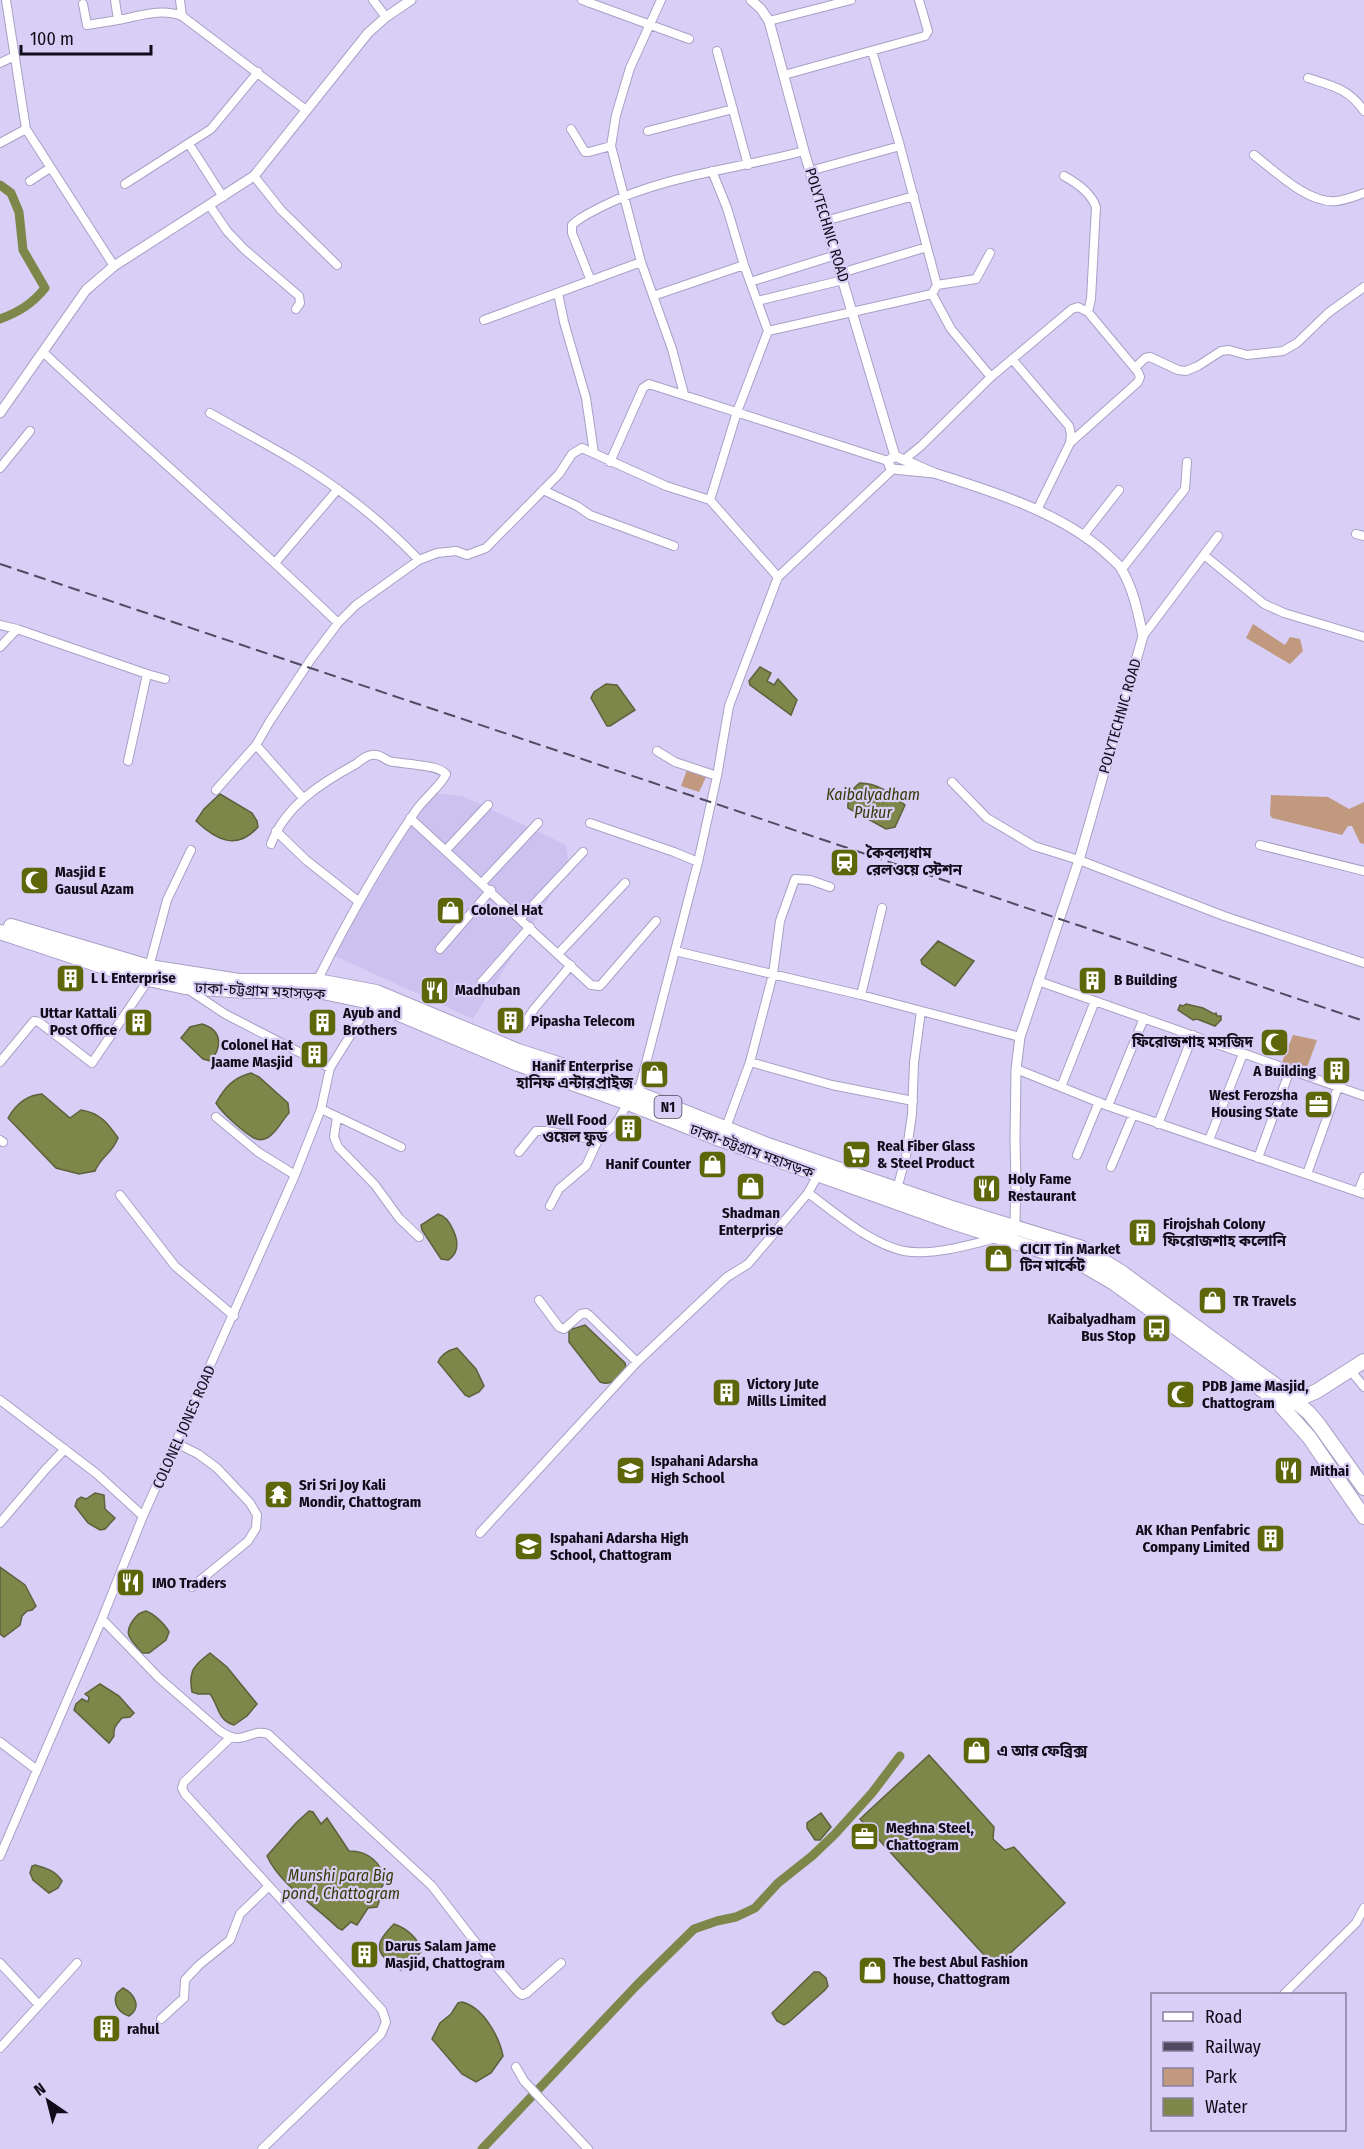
<svg xmlns="http://www.w3.org/2000/svg" width="1364" height="2149" viewBox="0 0 1364 2149" font-family="'Fira Sans Condensed','Noto Sans Bengali',sans-serif">
	<rect width="100%" height="100%" fill="#d8cef6"/>
	<path fill="#cdc1f0" d="M430 793 462 796 566 845 569 866 473 1019 333 955Z"/>
	<path fill="#c0997f" d="M1253 624 1285 645 1290 637 1300 639 1303 651 1290 664 1246 638Z
		M687 770 706 777 699 792 681 786Z
		M1271 795 1328 797 1349 809 1364 802V844L1360 843 1352 826H1348L1342 835 1272 818 1270 815Z
		M1293 1035 1317 1040 1306 1070 1282 1062Z"/>
	<path fill="#7d874a" stroke="#5c623b" stroke-width="1.5" d="M760 667 771 673 767 681 774 685 778 679 797 700 791 715 750 685 749 681Z
		M606 684 617 685 635 710 610 726H607L591 698 594 692Z
		M860 783C878 783 891 794 905 805L895 827 886 829 848 808C847 799 852 788 860 783Z
		M220 794 252 813 257 821 258 827C237 851 216 840 196 821L204 809Z
		M938 941 974 961 955 986 922 964 921 960Z
		M1186 1004 1203 1008 1214 1014 1216 1013 1217 1016H1221V1020L1215 1026 1197 1019 1193 1020 1178 1010 1180 1005 1183 1006Z
		M202 1024C222 1030 223 1047 210 1061L203 1059 181 1038 190 1027Z
		M251 1073 259 1077 288 1103 289 1113C281 1121 277 1133 267 1138 263 1140 258 1140 254 1138 243 1132 222 1113 216 1103 225 1087 233 1078 251 1073Z
		M42 1094 70 1118 81 1110C100 1113 108 1123 118 1138 112 1154 101 1156 95 1171L79 1174 56 1168 8 1118C16 1104 27 1095 42 1094Z
		M438 1214C450 1217 461 1241 455 1253 454 1255 450 1259 448 1260L441 1259 422 1230 421 1225Z
		M585 1325 625 1363 626 1368C619 1377 613 1387 600 1382L569 1342V1330Z
		M457 1348 476 1369 484 1386 479 1392 469 1397 465 1395 438 1362C441 1355 449 1350 457 1348Z
		M95 1493 104 1495 105 1509 115 1518 105 1529 100 1530 88 1523 75 1506 77 1500 81 1497 86 1499Z
		M0 1567 25 1585 36 1606 32 1610 27 1611 22 1616 20 1625 4 1637 0 1634Z
		M146 1611C154 1614 165 1624 169 1632L166 1640 149 1653H142C131 1639 122 1635 134 1619 138 1614 139 1613 146 1611Z
		M210 1653 227 1667 257 1704 247 1716 234 1725C217 1720 219 1706 210 1694H198L192 1692C188 1671 194 1665 210 1653Z
		M100 1684 119 1696 134 1713 130 1717 122 1718C117 1724 113 1727 114 1736L109 1743 74 1710 76 1704 82 1699 88 1702 89 1697 85 1694Z
		M929 1755 994 1827 993 1839 1005 1850 1014 1847 1065 1903 995 1967 860 1819Z
		M309 1811 313 1812 321 1824 327 1818 349 1851C369 1851 381 1863 386 1881L378 1892 379 1902 377 1907 368 1908 357 1925 351 1922 342 1930 338 1928C316 1906 280 1885 267 1856L296 1823Z
		M821 1813 831 1827 820 1840H815L807 1828V1823Z
		M35 1865C46 1868 56 1871 62 1881L58 1888 49 1893 33 1880 30 1873 32 1866Z
		M394 1924C406 1928 420 1939 421 1952L401 1970C395 1968 391 1964 386 1959 372 1947 383 1935 394 1924Z
		M814 1972H819L826 1978 828 1986 825 1990 789 2022 784 2025 777 2021 772 2013Z
		M123 1988C135 1994 142 2008 129 2016 119 2013 112 2003 117 1993Z
		M462 2002C483 2007 499 2036 503 2056L491 2073 476 2082 462 2074 432 2039 440 2023 451 2014 458 2003Z"/>
	<g fill="none" stroke-linecap="round" stroke-linejoin="round">
		<path stroke="#7d874a" stroke-width="9" d="M0 185 11 193 19 212 23 250 45 288C32 304 19 312 0 319
			M482 2149 637 1985 694 1929 717 1921 736 1917 755 1908 778 1883 812 1856 835 1834 872 1793 900 1756"/>
		<defs>
			<path id="minor" d="M6 0 26 129 114 266
				M180 0 182 16
				M373 0 386 17
				M582 0 689 39
				M661 0 630 68 616 115 611 146 641 262 672 349 684 394
				M83 4 87 25 118 20 115 0
				M118 20C140 16 161 8 182 16L306 110
				M769 21 851 0
				M717 51 748 165
				M0 63 15 56
				M784 75 925 36 928 31 919 0
				M1308 78C1333 86 1349 89 1364 111
				M571 129 585 152H589L611 146
				M648 131 733 109
				M0 143 26 129
				M189 144 223 197
				M1254 155C1275 171 1308 204 1336 201 1346 200 1355 196 1364 193
				M712 171 727 208 744 265 768 331
				M810 171 900 146
				M254 176 281 210 337 265
				M1064 176C1077 183 1091 193 1096 207L1091 299 1088 312
				M30 181 50 168
				M125 184 211 129 258 72
				M210 206 227 231 244 249 299 296 300 303 296 309
				M825 221 914 196
				M841 273 927 247
				M591 281 572 233V225C581 216 592 212 603 206 665 175 738 169 804 151
				M750 282 836 255
				M937 285 976 279 990 253
				M558 293 564 322 586 398 594 453
				M932 294 951 329 991 377
				M653 296 744 265
				M757 301 843 280
				M484 320 641 262
				M44 353C141 444 242 530 338 623
				M1012 359 1069 426 1071 434 1070 443 1037 510
				M1135 368 1145 358 1150 357 1178 370 1186 371 1198 366 1221 351 1229 350 1247 355 1283 351 1297 343 1328 313 1364 287
				M210 413C254 438 300 461 340 491 369 512 395 535 419 560
				M905 459 921 446 991 377 1072 309 1078 307 1088 312 1138 372 1140 377 1138 382 1070 443
				M610 462 643 388 649 384 888 461
				M0 468 30 431
				M543 490 577 506 590 515 674 546
				M710 500 737 412 768 331 932 294 937 285 900 146 872 51
				M1356 534 1364 536
				M1083 536 1119 490
				M1204 555 1264 604 1284 613 1364 637
				M275 563 338 489
				M1122 569 1185 489 1187 462
				M0 625 17 629 147 674 165 679
				M1143 636 1218 536
				M0 647 17 629
				M256 745 303 798
				M657 751 675 762 717 776
				M128 761 147 674
				M952 782 987 818 1034 846 1079 860 1224 916 1364 963
				M216 790 256 745 270 721 311 659 338 623 356 605 419 560 437 553 456 551 467 555 486 548 559 474 572 454 582 448 666 486 710 500 778 577
				M410 818 591 985 600 986 656 921
				M590 823 674 852 698 862
				M276 831 306 860 358 901
				M271 844C285 806 321 783 356 764 361 760 369 753 376 755 380 755 385 759 389 761 396 763 404 763 411 764 422 766 438 766 446 774 444 782 423 800 417 809 378 865 347 921 317 981
				M1260 845 1364 871
				M446 850 488 805
				M482 883 538 823
				M521 918 583 852
				M440 949 491 890
				M675 951 861 995 1020 1037
				M558 954 625 883
				M149 967 167 900 191 850
				M1038 981 1364 1096
				M481 983 530 927
				M189 990 225 1014 330 1068
				M861 995 882 908
				M523 1026 534 1009 571 965
				M0 1062 34 1021 39 1022 92 1063 149 979
				M750 1062 832 1085 913 1101
				M1016 1069 1108 1106 1364 1194
				M1061 1087 1095 1001
				M638 1094 698 862 717 776 729 706 778 577 893 469
				M1108 1106 1144 1018
				M321 1109 401 1147
				M216 1117 258 1152 295 1175
				M337 1117 334 1137 338 1147 375 1185 399 1218 419 1237
				M1158 1124 1193 1035
				M725 1130 750 1062 773 974 780 921 795 879 810 880 830 887
				M0 1140 3 1142
				M1209 1140 1243 1054
				M519 1152 536 1131H546L598 1140
				M1077 1155 1099 1102
				M1258 1158 1290 1070
				M1111 1167 1133 1115
				M1307 1174 1338 1087
				M897 1189 906 1156 912 1114 914 1063 921 1011
				M1358 1192 1364 1177
				M808 1193C836 1213 870 1244 904 1251 931 1256 970 1245 996 1238
				M120 1195 175 1266 234 1316
				M550 1206 559 1189 586 1166 598 1140 615 1125 628 1103
				M539 1300 559 1327 564 1329 581 1314 586 1313 589 1315 637 1362
				M1351 1371 1364 1387
				M0 1400 97 1474 143 1516
				M176 1443 198 1454 217 1468 250 1503 257 1515 256 1528 248 1541 192 1587
				M0 1523 45 1470 65 1449
				M480 1533 637 1362 727 1277 748 1264 808 1193 818 1175
				M102 1619 159 1678 220 1731C244 1748 248 1728 268 1734L432 1886 472 1938 518 1992 522 1995 527 1993 561 1963
				M230 1738 184 1782 182 1788 185 1794 382 2010 386 2022 381 2034 262 2149
				M0 1742 37 1770
				M0 1856 102 1619 143 1516 295 1175 321 1109 330 1068 371 1002
				M0 1963 39 2005 77 1963
				M1284 1994 1356 1923 1364 1908
				M161 2019 184 1998 185 1980 199 1965 230 1940 240 1914 269 1886
				M0 2048 39 2005
				M516 2067 524 2081 588 2149"/>
			<path id="tertiary" d="M751 0 761 9 769 21 804 151 895 456
				M0 413 86 290 114 266 254 176 368 33 386 17 411 0
				M895 456 934 473 893 469 890 467 888 461Z
				M934 473C992 491 1066 514 1110 557 1114 561 1120 565 1122 570 1134 591 1138 613 1143 636L1079 860 1020 1037 1016 1069 1015 1141 1016 1181 1015 1220 1012 1230"/>
			<path id="trunk" d="M11 926 149 967 239 981H317L376 992 518 1051 586 1073 765 1144 955 1209 1082 1248 1121 1272 1282 1390 1309 1413 1319 1425 1364 1488
				M0 932 126 974 185 987 247 991H318L371 1002 518 1064 628 1103 722 1140 949 1221 1080 1263 1114 1283 1275 1399 1309 1437 1364 1517
				M1290 1403 1317 1391 1364 1361"/>
		</defs>
		<use href="#minor" stroke="#a9a0c6" stroke-width="10"/>
		<use href="#tertiary" stroke="#a9a0c6" stroke-width="11"/>
		<use href="#trunk" stroke="#a9a0c6" stroke-width="16"/>
		<use href="#minor" stroke="#fff" stroke-width="8"/>
		<use href="#tertiary" stroke="#fff" stroke-width="9"/>
		<use href="#trunk" stroke="#fff" stroke-width="14"/>
		<path stroke="#504a60" stroke-width="2" stroke-dasharray="12 6" stroke-linecap="butt" d="M0 564 1364 1021"/>
	</g>
	<defs>
		<symbol id="station-square" viewBox="-11 -11 22 22"><rect x="-9" y="-9" width="18" height="18" rx="4" fill="#5d6709" stroke="#d8cef6"/><path d="M-3-6H3Q5-6 5-4V2Q5 4 3 4L4.5 6H3L1.5 4h-3L-3 6H-4.5L-3 4Q-5 4-5 2V-4Q-5-6-3-6ZM-3.5-4v3h7v-3ZM-3.5 1v1.5H-2V1ZM2 1v1.5H3.5V1Z" fill="#fff"/></symbol>
		<symbol id="mosque-square" viewBox="-11 -11 22 22"><rect x="-9" y="-9" width="18" height="18" rx="4" fill="#5d6709" stroke="#d8cef6"/><path d="M3.5-4.9A6 6 0 1 0 3.5 4.9A5 5 0 1 1 3.5-4.9Z" fill="#fff"/></symbol>
		<symbol id="shop-square" viewBox="-11 -11 22 22"><rect x="-9" y="-9" width="18" height="18" rx="4" fill="#5d6709" stroke="#d8cef6"/><path d="M-5-2.5h2.3a2.7 3.5 0 0 1 5.4 0H5L5.5 6h-11ZM-1.5-2.5h3a1.5 2.3 0 0 0-3 0Z" fill="#fff"/></symbol>
		<symbol id="building-square" viewBox="-11 -11 22 22"><rect x="-9" y="-9" width="18" height="18" rx="4" fill="#5d6709" stroke="#d8cef6"/><path d="M-4-6H4V6H1V3H-1V6H-4ZM-2.5-4.3h1.7v1.8h-1.7ZM.8-4.3h1.7v1.8H.8ZM-2.5-1h1.7V.8h-1.7ZM.8-1h1.7V.8H.8Z" fill="#fff"/></symbol>
		<symbol id="restaurant-square" viewBox="-11 -11 22 22"><rect x="-9" y="-9" width="18" height="18" rx="4" fill="#5d6709" stroke="#d8cef6"/><path d="M-5-6h1v4h1v-4h1v4h1v-4h1v5L-1.5 .5V6h-2V.5L-5-1ZM5-6V6H3V1.5H1.5Q1.5-4 5-6Z" fill="#fff"/></symbol>
		<symbol id="office-square" viewBox="-11 -11 22 22"><rect x="-9" y="-9" width="18" height="18" rx="4" fill="#5d6709" stroke="#d8cef6"/><path d="M-6-3h4V-5.5h4V-3h4V5H-6ZM-1-4.5V-3h2v-1.5ZM-6 0V1H6V0Z" fill="#fff"/></symbol>
		<symbol id="supermarket-square" viewBox="-11 -11 22 22"><rect x="-9" y="-9" width="18" height="18" rx="4" fill="#5d6709" stroke="#d8cef6"/><path d="M-6-5.5h2.5l.6 2H6L4.5 2H-2.5L-4.4-4H-6ZM-1.5 3.2a1.3 1.3 0 1 0 .1 0ZM3 3.2a1.3 1.3 0 1 0 .1 0Z" fill="#fff"/></symbol>
		<symbol id="bus-square" viewBox="-11 -11 22 22"><rect x="-9" y="-9" width="18" height="18" rx="4" fill="#5d6709" stroke="#d8cef6"/><path d="M-5-6H5V4H4V6H2V4H-2V6H-4V4H-5ZM-3.5-4V0h7V-4ZM-3.5 1.2v1.5H-2V1.2ZM2 1.2v1.5H3.5V1.2Z" fill="#fff"/></symbol>
		<symbol id="school-square" viewBox="-11 -11 22 22"><rect x="-9" y="-9" width="18" height="18" rx="4" fill="#5d6709" stroke="#d8cef6"/><path d="M0-5L7-2L0 1L-7-2ZM-4 1L0 2.5L4 1V4Q0 6-4 4Z" fill="#fff"/></symbol>
		<symbol id="temple-square" viewBox="-11 -11 22 22"><rect x="-9" y="-9" width="18" height="18" rx="4" fill="#5d6709" stroke="#d8cef6"/><path d="M0-6L5-2H3V0L6.5 2.5H4V6H1.5V3h-3V6H-4V2.5H-6.5L-3 0V-2H-5Z" fill="#fff"/></symbol>
	</defs>
	<g fill-rule="evenodd">
		<use href="#station-square" x="828" y="846" width="33" height="33"/>
		<use href="#mosque-square" x="18" y="864" width="33" height="33"/>
		<use href="#shop-square" x="434" y="894" width="33" height="33"/>
		<use href="#building-square" x="54" y="962" width="33" height="33"/>
		<use href="#building-square" x="1076" y="964" width="33" height="33"/>
		<use href="#restaurant-square" x="418" y="974" width="33" height="33"/>
		<use href="#building-square" x="494" y="1004" width="33" height="33"/>
		<use href="#building-square" x="122" y="1006" width="33" height="33"/>
		<use href="#building-square" x="306" y="1006" width="33" height="33"/>
		<use href="#mosque-square" x="1258" y="1026" width="33" height="33"/>
		<use href="#building-square" x="298" y="1038" width="33" height="33"/>
		<use href="#building-square" x="1320" y="1054" width="33" height="33"/>
		<use href="#shop-square" x="638" y="1058" width="33" height="33"/>
		<use href="#office-square" x="1302" y="1088" width="33" height="33"/>
		<use href="#building-square" x="612" y="1112" width="33" height="33"/>
		<use href="#supermarket-square" x="840" y="1138" width="33" height="33"/>
		<use href="#shop-square" x="696" y="1148" width="33" height="33"/>
		<use href="#shop-square" x="734" y="1170" width="33" height="33"/>
		<use href="#restaurant-square" x="970" y="1172" width="33" height="33"/>
		<use href="#building-square" x="1126" y="1216" width="33" height="33"/>
		<use href="#shop-square" x="982" y="1242" width="33" height="33"/>
		<use href="#shop-square" x="1196" y="1284" width="33" height="33"/>
		<use href="#bus-square" x="1140" y="1312" width="33" height="33"/>
		<use href="#building-square" x="710" y="1376" width="33" height="33"/>
		<use href="#mosque-square" x="1164" y="1378" width="33" height="33"/>
		<use href="#school-square" x="614" y="1454" width="33" height="33"/>
		<use href="#restaurant-square" x="1272" y="1454" width="33" height="33"/>
		<use href="#temple-square" x="262" y="1478" width="33" height="33"/>
		<use href="#building-square" x="1254" y="1522" width="33" height="33"/>
		<use href="#school-square" x="512" y="1530" width="33" height="33"/>
		<use href="#restaurant-square" x="114" y="1566" width="33" height="33"/>
		<use href="#shop-square" x="960" y="1734" width="33" height="33"/>
		<use href="#office-square" x="848" y="1820" width="33" height="33"/>
		<use href="#building-square" x="348" y="1938" width="33" height="33"/>
		<use href="#shop-square" x="856" y="1954" width="33" height="33"/>
		<use href="#building-square" x="90" y="2012" width="33" height="33"/>
	</g>
	<g text-anchor="middle" dominant-baseline="central" stroke-width="4.5" stroke-linejoin="round" paint-order="stroke">
		<rect fill="#d8cef6" stroke="#4c465b" stroke-width="1.5" x="654.5" y="1096" width="27" height="22" rx="4.5"/>
		<g font-size="14" font-weight="bold" fill="#100c19">
			<text x="668" y="1107">N1</text>
		</g>
		<g font-size="15" fill="#100c19" stroke="#d8cef6">
			<text transform="translate(827 225) rotate(73)">POLYTECHNIC ROAD</text>
			<text transform="translate(1120 716) rotate(-74)">POLYTECHNIC ROAD</text>
			<text transform="translate(260 991) rotate(3)">ঢাকা-চট্টগ্রাম মহাসড়ক</text>
			<text transform="translate(752 1151) rotate(20)">ঢাকা-চট্টগ্রাম মহাসড়ক</text>
			<text transform="translate(184 1427) rotate(-66)">COLONEL JONES ROAD</text>
		</g>
		<g font-size="15" font-weight="bold" fill="#100c19" stroke="#d8cef6" text-anchor="start">
			<text x="866" y="853">কৈবল্যধাম<tspan x="866" dy="17">রেলওয়ে স্টেশন</tspan></text>
			<text x="55" y="872">Masjid E<tspan x="55" dy="17">Gausul Azam</tspan></text>
			<text x="471" y="910">Colonel Hat</text>
			<text x="91" y="978">L L Enterprise</text>
			<text x="1114" y="980">B Building</text>
			<text x="455" y="990">Madhuban</text>
			<text x="117" y="1013" text-anchor="end">Uttar Kattali<tspan x="117" dy="17">Post Office</tspan></text>
			<text x="343" y="1013">Ayub and<tspan x="343" dy="17">Brothers</tspan></text>
			<text x="531" y="1021">Pipasha Telecom</text>
			<text x="1253" y="1042" text-anchor="end">ফিরোজশাহ মসজিদ</text>
			<text x="293" y="1045" text-anchor="end">Colonel Hat<tspan x="293" dy="17">Jaame Masjid</tspan></text>
			<text x="633" y="1066" text-anchor="end">Hanif Enterprise<tspan x="633" dy="17">হানিফ এন্টারপ্রাইজ</tspan></text>
			<text x="1316" y="1071" text-anchor="end">A Building</text>
			<text x="1298" y="1095" text-anchor="end">West Ferozsha<tspan x="1298" dy="17">Housing State</tspan></text>
			<text x="607" y="1120" text-anchor="end">Well Food<tspan x="607" dy="17">ওয়েল ফুড</tspan></text>
			<text x="877" y="1146">Real Fiber Glass<tspan x="877" dy="17">&amp; Steel Product</tspan></text>
			<text x="691" y="1164" text-anchor="end">Hanif Counter</text>
			<text x="1008" y="1179">Holy Fame<tspan x="1008" dy="17">Restaurant</tspan></text>
			<text x="751" y="1213" text-anchor="middle">Shadman<tspan x="751" dy="17">Enterprise</tspan></text>
			<text x="1163" y="1224">Firojshah Colony<tspan x="1163" dy="17">ফিরোজশাহ কলোনি</tspan></text>
			<text x="1020" y="1249">CICIT Tin Market<tspan x="1020" dy="17">টিন মার্কেট</tspan></text>
			<text x="1233" y="1301">TR Travels</text>
			<text x="1136" y="1319" text-anchor="end">Kaibalyadham<tspan x="1136" dy="17">Bus Stop</tspan></text>
			<text x="747" y="1384">Victory Jute<tspan x="747" dy="17">Mills Limited</tspan></text>
			<text x="1202" y="1386">PDB Jame Masjid,<tspan x="1202" dy="17">Chattogram</tspan></text>
			<text x="651" y="1461">Ispahani Adarsha<tspan x="651" dy="17">High School</tspan></text>
			<text x="1310" y="1471">Mithai</text>
			<text x="299" y="1485">Sri Sri Joy Kali<tspan x="299" dy="17">Mondir, Chattogram</tspan></text>
			<text x="1250" y="1530" text-anchor="end">AK Khan Penfabric<tspan x="1250" dy="17">Company Limited</tspan></text>
			<text x="550" y="1538">Ispahani Adarsha High<tspan x="550" dy="17">School, Chattogram</tspan></text>
			<text x="152" y="1583">IMO Traders</text>
			<text x="997" y="1751">এ আর ফেব্রিক্স</text>
			<text x="886" y="1828">Meghna Steel,<tspan x="886" dy="17">Chattogram</tspan></text>
			<text x="385" y="1946">Darus Salam Jame<tspan x="385" dy="17">Masjid, Chattogram</tspan></text>
			<text x="893" y="1962">The best Abul Fashion<tspan x="893" dy="17">house, Chattogram</tspan></text>
			<text x="127" y="2029">rahul</text>
		</g>
		<g font-size="16" font-style="italic" fill="#353b09" stroke="#d8cef6">
			<text x="873" y="794">Kaibalyadham<tspan x="873" dy="18">Pukur</tspan></text>
			<text x="341" y="1875">Munshi para Big<tspan x="341" dy="18">pond, Chattogram</tspan></text>
		</g>
	</g>
	<rect x="1151" y="1993" width="195" height="138" fill="#d8cef6" stroke="#88809e" stroke-width="1.5"/>
	<rect x="1163" y="2012" width="30" height="9" fill="#ffffff" stroke="#88809e" stroke-width="1.5"/>
	<text x="1205" y="2023" font-size="18" fill="#100c19">Road</text>
	<rect x="1163" y="2042" width="30" height="9" fill="#504a60" stroke="#88809e" stroke-width="1.5"/>
	<text x="1205" y="2053" font-size="18" fill="#100c19">Railway</text>
	<rect x="1163" y="2068" width="30" height="18" fill="#c0997f" stroke="#88809e" stroke-width="1.5"/>
	<text x="1205" y="2083" font-size="18" fill="#100c19">Park</text>
	<rect x="1163" y="2098" width="30" height="18" fill="#7d874a" stroke="#88809e" stroke-width="1.5"/>
	<text x="1205" y="2113" font-size="18" fill="#100c19">Water</text>
	<g transform="translate(48 2101) rotate(325)" stroke="#d8cef6" stroke-width="4.5" paint-order="stroke">
	<path d="M0-4.5L10 22L0 15L-10 22Z" fill="#100c19"/>
	<text y="-9" font-size="16" font-weight="bold" text-anchor="middle" fill="#100c19">N</text>
	</g>
	<path d="M21 45v9h130v-9" fill="none" stroke="#100c19" stroke-width="3"/>
	<text x="30" y="45" font-size="18" fill="#100c19" stroke="#d8cef6" stroke-width="4.5" paint-order="stroke">100 m</text>
</svg>
